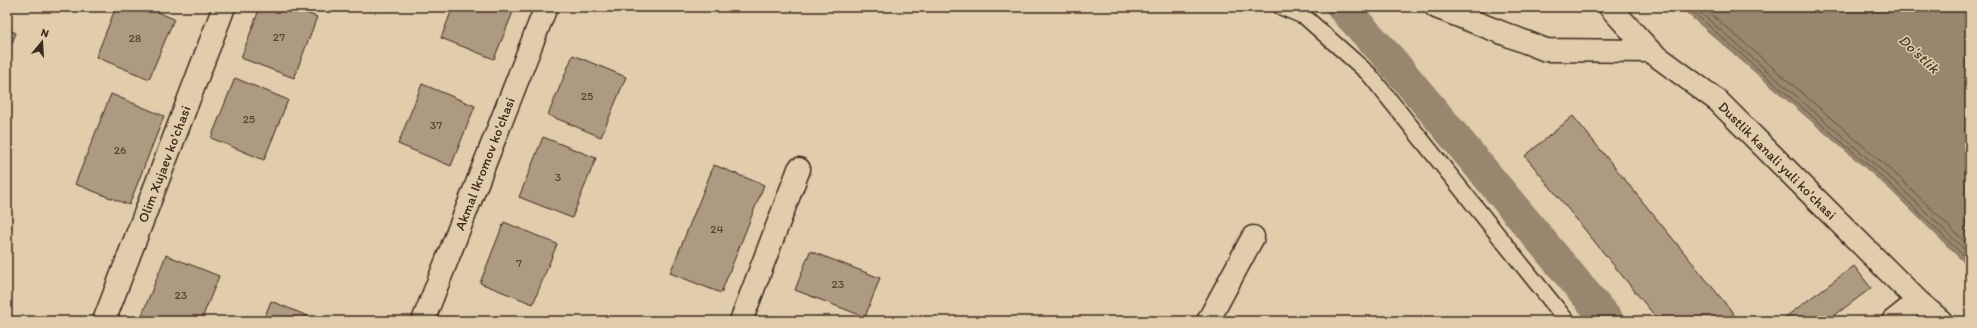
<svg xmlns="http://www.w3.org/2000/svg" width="1977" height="328" viewBox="0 0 1977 328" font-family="Itim,sans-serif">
	<rect width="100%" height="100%" fill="#e1ccab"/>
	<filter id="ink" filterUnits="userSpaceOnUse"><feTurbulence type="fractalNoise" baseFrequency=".025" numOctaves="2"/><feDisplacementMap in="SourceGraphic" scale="8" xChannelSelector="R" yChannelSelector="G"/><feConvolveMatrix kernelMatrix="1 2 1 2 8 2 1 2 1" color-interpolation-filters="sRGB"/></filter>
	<g filter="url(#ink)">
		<path fill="#99866e" stroke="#73614e" d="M1680 7H1970V268L1890 189Z"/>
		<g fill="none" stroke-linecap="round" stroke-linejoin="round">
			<path stroke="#614f3e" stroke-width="1" d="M1687 7 1892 186 1970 262
				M1694 7 1896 183 1970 255
				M1703 7 1900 178 1970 247"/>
			<path stroke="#99866e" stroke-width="32" d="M1342 7 1390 59 1608 321"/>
		</g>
		<path fill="#ae9a80" stroke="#3b2a1e" d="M116 7H145L174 19 149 79 96 57Z
			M260 7H290L317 17 294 78 241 58Z
			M453 7H515L494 59 441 38Z
			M7 29 16 33 7 56Z
			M573 55 626 77 601 137 548 115Z
			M235 78 288 100 264 160 211 138Z
			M422 84 475 106 451 166 398 144Z
			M111 94 164 116 129 205 75 184Z
			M1573 116 1734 314 1725 321H1659L1525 156Z
			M543 137 596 158 572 218 519 197Z
			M714 165 764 185 721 293 670 273Z
			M504 222 557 244 533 304 480 283Z
			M810 251 880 278 865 317 795 290Z
			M166 255 219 276 201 321H158L142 315Z
			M1854 266 1871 288 1827 321H1780Z
			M271 301 320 321H263Z"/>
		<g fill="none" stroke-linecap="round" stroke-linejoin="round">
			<defs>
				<path id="service" d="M1281 7 1305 17 1369 74 1567 321"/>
				<g id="minor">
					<path d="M1436 7 1546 50 1650 51"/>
					<path id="s1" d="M1610 7 1650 51 1718 101 1918 301 1941 321"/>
					<path id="s2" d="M104 321 224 7"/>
					<path id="s3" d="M423 321 546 7"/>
					<path d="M741 321 799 169"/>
					<path d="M1208 321 1253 237"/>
					<path d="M1893 321 1918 301"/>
				</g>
			</defs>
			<use href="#service" stroke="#3b2a1e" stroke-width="18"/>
			<use href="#minor" stroke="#3b2a1e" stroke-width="25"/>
			<use href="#service" stroke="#e1ccab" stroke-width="15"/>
			<use href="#minor" stroke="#e1ccab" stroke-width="22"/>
		</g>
	</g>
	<g text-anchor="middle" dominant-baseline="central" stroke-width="3" stroke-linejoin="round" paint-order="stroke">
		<g font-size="12" fill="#584636">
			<text x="279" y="37">27</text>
			<text x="135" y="38">28</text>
			<text x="587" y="96">25</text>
			<text x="249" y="119">25</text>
			<text x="436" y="125">37</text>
			<text x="120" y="150">26</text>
			<text x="558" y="177">3</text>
			<text x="717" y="229">24</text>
			<text x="519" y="263">7</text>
			<text x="838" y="284">23</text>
			<text x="181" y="295">23</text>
		</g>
		<g font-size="14" fill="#3b2a1e" stroke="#e1ccab">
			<text stroke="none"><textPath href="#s1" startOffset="228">Dustlik kanali yuli ko'chasi</textPath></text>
			<text stroke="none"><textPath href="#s2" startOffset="168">Olim Xujaev ko'chasi</textPath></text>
			<text stroke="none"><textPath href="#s3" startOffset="169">Akmal Ikromov ko'chasi</textPath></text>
		</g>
		<g font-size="15" font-style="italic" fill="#4e3c2e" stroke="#e1ccab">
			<text transform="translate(1919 54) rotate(43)">Do'stlik</text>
		</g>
	</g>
	<rect width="1977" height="328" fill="none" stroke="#e1ccab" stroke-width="24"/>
	<rect x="12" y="12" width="1953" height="304" fill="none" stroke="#3b2a1e" stroke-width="1.5" filter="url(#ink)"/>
	<g transform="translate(42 42) rotate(18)" stroke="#e1ccab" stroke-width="3" paint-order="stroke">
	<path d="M0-3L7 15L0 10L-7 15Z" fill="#3b2a1e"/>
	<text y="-6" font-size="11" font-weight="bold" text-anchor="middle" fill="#3b2a1e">N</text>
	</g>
</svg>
